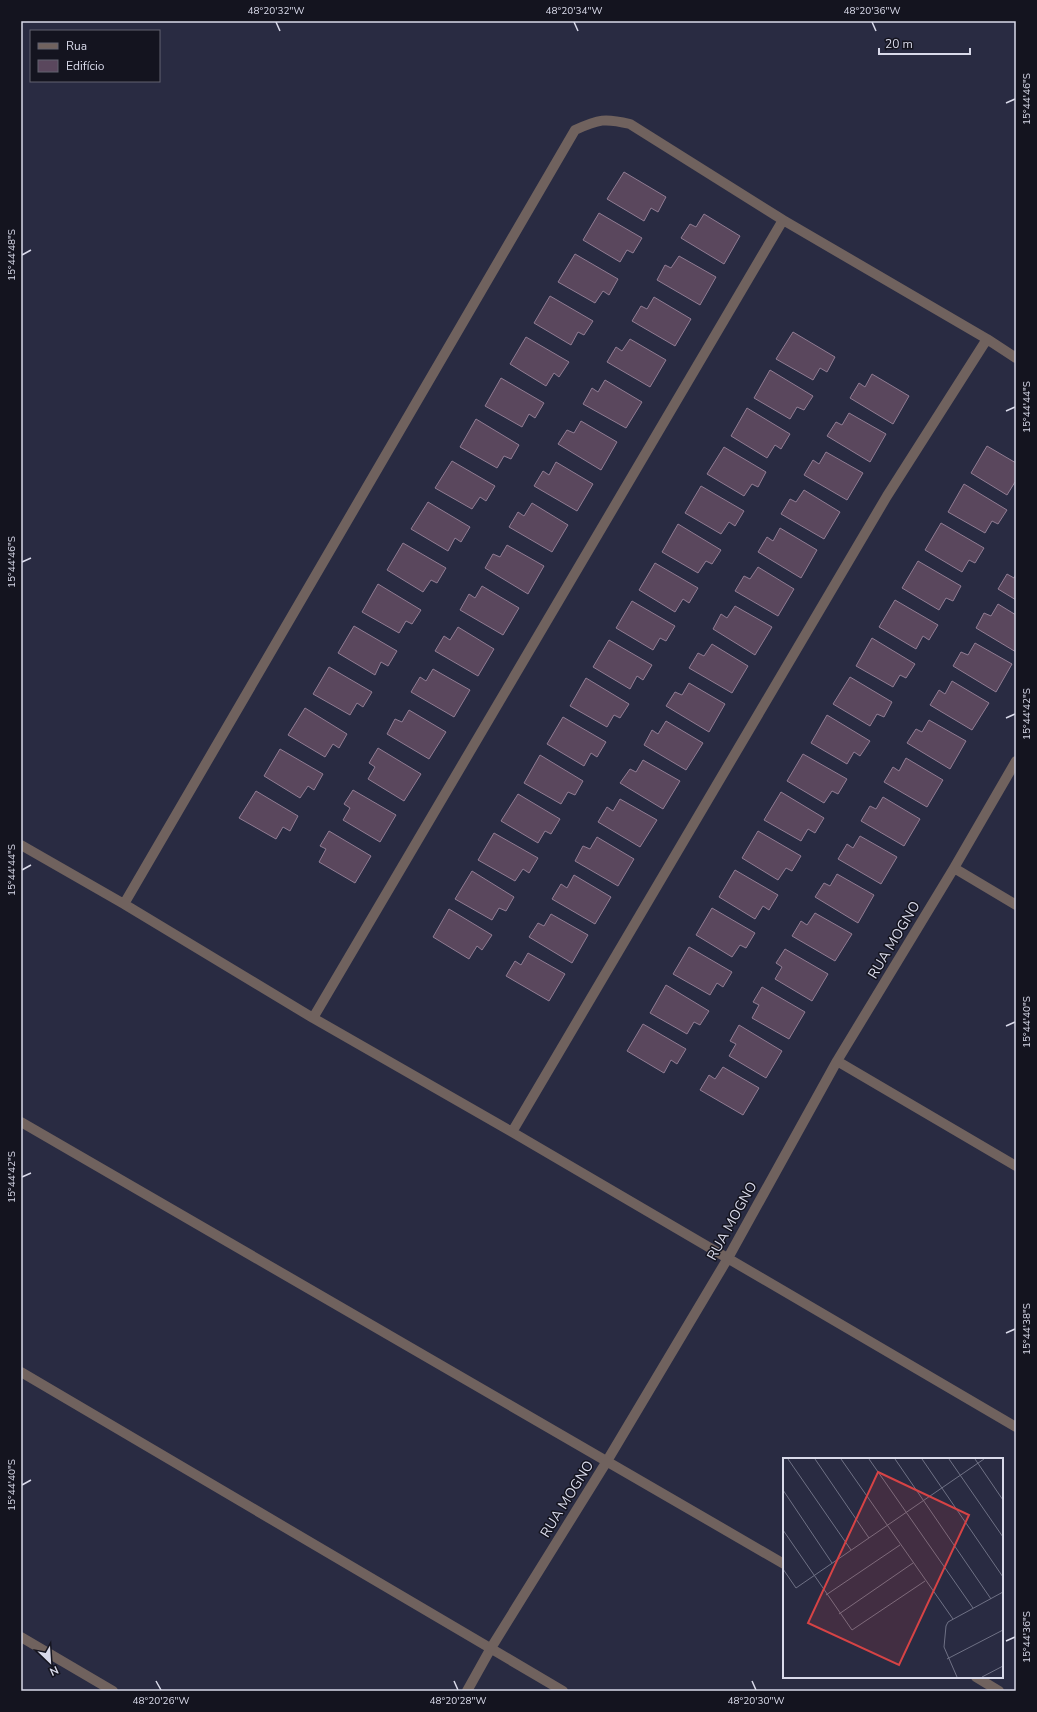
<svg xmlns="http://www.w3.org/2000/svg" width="1037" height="1712" viewBox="0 0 1037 1712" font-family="'Nunito Sans',sans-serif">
	<rect width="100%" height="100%" fill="#292b42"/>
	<path fill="#5a475d" stroke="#907c93" d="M624 172 666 197 658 212 651 208 644 221 607 199Z
		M599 213 642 238 633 253 627 250 620 262 583 240Z
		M704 214 740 236 724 264 681 238 690 224 696 227Z
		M575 254 618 279 609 295 603 291 595 303 558 282Z
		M679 256 716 277 700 305 657 280 665 265 671 268Z
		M550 296 593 321 584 335 578 332 571 345 534 323Z
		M654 297 691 319 675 346 632 321 641 306 647 309Z
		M793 332 835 357 827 372 820 368 813 380 776 359Z
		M526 337 569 362 559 377 554 373 546 386 510 364Z
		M630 339 666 360 650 387 607 362 616 347 622 351Z
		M770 370 813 396 804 410 797 407 790 419 754 398Z
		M872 374 909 396 893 424 850 398 859 383 865 387Z
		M501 378 544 403 535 418 529 414 522 427 485 406Z
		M605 380 642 402 626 428 583 404 592 388 598 392Z
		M747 408 790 434 781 449 775 445 767 458 731 436Z
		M849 413 886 434 870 462 827 436 836 422 842 425Z
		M476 419 519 445 511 459 504 456 497 468 460 447Z
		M581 421 617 442 601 470 558 444 567 430 574 433Z
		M987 446 1016 463V483L1015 482 1007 495 971 473Z
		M724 447 766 472 758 487 752 484 744 496 707 474Z
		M826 452 863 473 847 500 804 475 813 460 819 464Z
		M452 461 495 486 486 501 480 497 472 509 435 488Z
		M556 462 593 484 577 511 534 486 543 471 549 475Z
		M964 484 1007 510 998 524 992 521 985 533 948 512Z
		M701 486 744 511 735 526 729 522 721 534 685 513Z
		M804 490 840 512 824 539 781 514 790 499 796 502Z
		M428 502 470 527 461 542 455 538 448 551 411 529Z
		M532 503 568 525 552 552 509 527 518 512 524 516Z
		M941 523 984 548 975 563 969 560 962 572 925 550Z
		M678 524 721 550 712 564 706 561 698 573 662 552Z
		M780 528 817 550 801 578 758 552 767 537 773 541Z
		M403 543 446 568 437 583 431 580 423 592 387 570Z
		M507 545 544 566 528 594 485 568 493 554 500 557Z
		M918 561 961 586 953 601 946 598 939 610 902 588Z
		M655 563 698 588 689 603 683 599 675 612 639 590Z
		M758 567 794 589 778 616 735 591 744 576 750 579Z
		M1007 574 1014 578 1016 574V600L998 589Z
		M378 584 421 610 412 624 406 621 399 633 362 612Z
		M482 586 519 608 503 635 460 610 469 594 475 598Z
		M895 600 938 625 929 640 923 636 916 649 879 627Z
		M632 601 675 626 666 641 660 638 653 650 616 628Z
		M998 604 1016 615V652L976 628 984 613 991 616Z
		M735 606 772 627 755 655 713 629 721 614 727 618Z
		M354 626 397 651 388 666 381 662 375 675 338 653Z
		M458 627 494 649 478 676 435 651 444 636 450 640Z
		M872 638 915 664 906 678 900 675 893 687 856 666Z
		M609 640 652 665 643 680 637 676 630 689 593 667Z
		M975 643 1012 664 996 692 953 666 961 652 968 655Z
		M712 644 748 666 732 693 689 668 698 653 704 656Z
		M329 667 372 692 363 707 357 703 350 715 313 694Z
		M433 669 470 690 454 717 411 692 420 677 426 681Z
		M850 677 892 702 884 717 877 714 870 726 833 704Z
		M586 678 629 704 620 718 614 715 607 727 570 706Z
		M952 681 989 703 972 730 930 705 939 690 945 694Z
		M689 683 725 704 709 732 666 706 675 692 682 695Z
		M305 708 347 734 339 748 333 744 325 757 288 735Z
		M409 710 446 732 429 759 387 734 395 719 402 722Z
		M827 715 870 741 860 756 854 752 847 764 811 743Z
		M563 717 606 742 597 757 591 753 584 766 547 744Z
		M929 720 966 741 950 769 907 743 916 729 922 732Z
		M666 721 703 743 686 770 644 745 652 730 658 734Z
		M378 748 421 774 404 801 368 779 375 767 369 763Z
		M280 749 323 774 314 790 308 786 300 798 264 776Z
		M803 754 847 779 838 794 832 791 824 803 787 781Z
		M540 755 583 781 575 795 568 792 561 804 524 783Z
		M906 758 943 780 927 807 884 782 893 767 899 771Z
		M643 760 680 781 663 809 620 783 630 769 636 772Z
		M353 790 396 815 380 842 343 820 350 808 344 804Z
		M256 791 298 816 290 831 283 827 276 839 239 818Z
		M781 792 824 818 815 833 808 829 801 841 764 820Z
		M518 794 560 819 551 834 545 831 538 843 501 821Z
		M883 797 920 819 904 846 861 821 870 806 876 809Z
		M620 799 657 820 640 847 598 822 607 807 613 811Z
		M329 831 371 856 355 883 319 862 326 849 320 846Z
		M758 831 801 856 792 871 786 868 778 880 742 858Z
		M494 833 538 858 529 873 523 869 515 881 478 860Z
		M860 836 897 857 881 884 838 859 847 844 853 848Z
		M597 837 634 859 618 886 575 861 583 846 590 849Z
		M735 870 778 895 769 910 763 906 755 919 719 897Z
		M472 871 514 897 506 911 499 908 492 920 455 899Z
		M837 874 874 895 858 923 815 897 824 883 830 886Z
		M574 875 611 897 595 924 552 899 561 884 567 888Z
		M712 908 755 933 746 948 740 945 732 957 696 935Z
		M449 909 492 935 482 950 477 946 469 959 433 937Z
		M815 913 852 934 835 961 792 936 801 921 807 925Z
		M551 914 588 935 572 963 529 937 538 923 544 926Z
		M689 947 732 972 723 987 717 983 710 995 673 974Z
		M785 949 828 974 812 1001 775 979 782 967 776 963Z
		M528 953 565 974 549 1001 506 976 515 961 521 965Z
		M666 985 709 1011 700 1025 694 1022 687 1034 650 1013Z
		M762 987 805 1012 789 1039 752 1018 759 1005 753 1002Z
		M643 1024 686 1049 677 1064 671 1060 664 1073 627 1051Z
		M739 1025 782 1051 766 1078 729 1056 736 1044 730 1041Z
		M723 1067 759 1088 743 1115 700 1090 709 1075 715 1079Z"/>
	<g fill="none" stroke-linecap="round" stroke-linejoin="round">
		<path stroke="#70625e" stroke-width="10" d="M21 845 124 904 313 1018 512 1132 1016 1427
			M954 868 1016 905
			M124 904 575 130C599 119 605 118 630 124L783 220 987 339 1016 358
			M313 1018 783 220
			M837 1061 1016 1166
			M21 1122 784 1564
			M512 1132 887 496 987 339
			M21 1372 563 1691
			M21 1637 113 1691
			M976 1677 999 1691
			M467 1691 491 1648 607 1461 728 1258 837 1061 954 868 1016 761"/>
	</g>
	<path fill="none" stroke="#d9daea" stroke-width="1.5" d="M276 22 280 31M574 22 578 31M872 22 876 31M1006 103 1015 99M22 255 31 250M1006 411 1015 407M22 562 31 558M1006 718 1015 714M22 870 31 865M1006 1026 1015 1022M22 1177 31 1173M1006 1333 1015 1329M22 1485 31 1480M1006 1641 1015 1637M156 1681 161 1690M454 1681 458 1690M752 1681 756 1690"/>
	<g text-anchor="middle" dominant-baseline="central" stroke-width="3" stroke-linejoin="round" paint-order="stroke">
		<g font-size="14" fill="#d9daea" stroke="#14141f">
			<text transform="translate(894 940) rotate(-59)">RUA MOGNO</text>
			<text transform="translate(732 1221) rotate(-61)">RUA MOGNO</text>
			<text transform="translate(567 1499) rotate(-58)">RUA MOGNO</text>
		</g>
	</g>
	<g transform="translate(783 1458)">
		<rect width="220" height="220" fill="#292b42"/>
		<path fill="none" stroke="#6f7185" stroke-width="1" d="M5 1 68 92M32 1 86 80M58 1 170 161M86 1 190 150M112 1 208 141M139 1 220 119M166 1 220 79M192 1 220 42M0 32 49 105M0 72 69 172 142 123M0 111 13 130 201 1M43 137 117 87M56 156 130 105M164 201 220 172M174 219 161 189 163 168 165 164 220 134M199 219 220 208"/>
		<path fill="#d64345" fill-opacity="0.15" stroke="#d64345" stroke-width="2" d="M95 14 186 57 116 207 25 165Z"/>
		<rect width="220" height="220" fill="none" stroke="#d9daea" stroke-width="2"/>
	</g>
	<rect width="1037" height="1712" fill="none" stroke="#14141f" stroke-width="44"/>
	<rect x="30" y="30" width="130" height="52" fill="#14141f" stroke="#636370"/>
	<rect x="38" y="43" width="20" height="6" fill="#70625e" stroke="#636370"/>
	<text x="66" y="50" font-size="12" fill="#d9daea">Rua</text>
	<rect x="38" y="60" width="20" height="12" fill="#5a475d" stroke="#636370"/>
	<text x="66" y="70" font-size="12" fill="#d9daea">Edifício</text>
	<g transform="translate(50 1662) rotate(155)" stroke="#14141f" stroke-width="3" paint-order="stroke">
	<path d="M0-3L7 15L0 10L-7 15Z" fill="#d9daea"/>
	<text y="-6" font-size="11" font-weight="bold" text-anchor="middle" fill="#d9daea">N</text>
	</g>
	<path d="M879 48v6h91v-6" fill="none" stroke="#d9daea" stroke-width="2"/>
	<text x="885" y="48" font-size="12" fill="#d9daea" stroke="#14141f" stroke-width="3" paint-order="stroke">20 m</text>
	<rect x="22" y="22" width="993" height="1668" fill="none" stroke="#d9daea" stroke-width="1.5"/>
	<g font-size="10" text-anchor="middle" fill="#d9daea">
		<text x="276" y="14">48°20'32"W</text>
		<text x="574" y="14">48°20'34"W</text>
		<text x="872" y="14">48°20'36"W</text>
		<text transform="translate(1026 99) rotate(-90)" y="4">15°44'46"S</text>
		<text transform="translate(11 255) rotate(-90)" y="4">15°44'48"S</text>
		<text transform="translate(1026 407) rotate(-90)" y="4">15°44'44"S</text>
		<text transform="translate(11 562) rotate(-90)" y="4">15°44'46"S</text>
		<text transform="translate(1026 714) rotate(-90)" y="4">15°44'42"S</text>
		<text transform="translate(11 870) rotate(-90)" y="4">15°44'44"S</text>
		<text transform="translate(1026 1022) rotate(-90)" y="4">15°44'40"S</text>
		<text transform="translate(11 1177) rotate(-90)" y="4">15°44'42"S</text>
		<text transform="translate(1026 1329) rotate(-90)" y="4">15°44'38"S</text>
		<text transform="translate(11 1485) rotate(-90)" y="4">15°44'40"S</text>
		<text transform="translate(1026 1637) rotate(-90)" y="4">15°44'36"S</text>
		<text x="161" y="1704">48°20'26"W</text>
		<text x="458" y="1704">48°20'28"W</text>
		<text x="756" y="1704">48°20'30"W</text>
	</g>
</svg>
